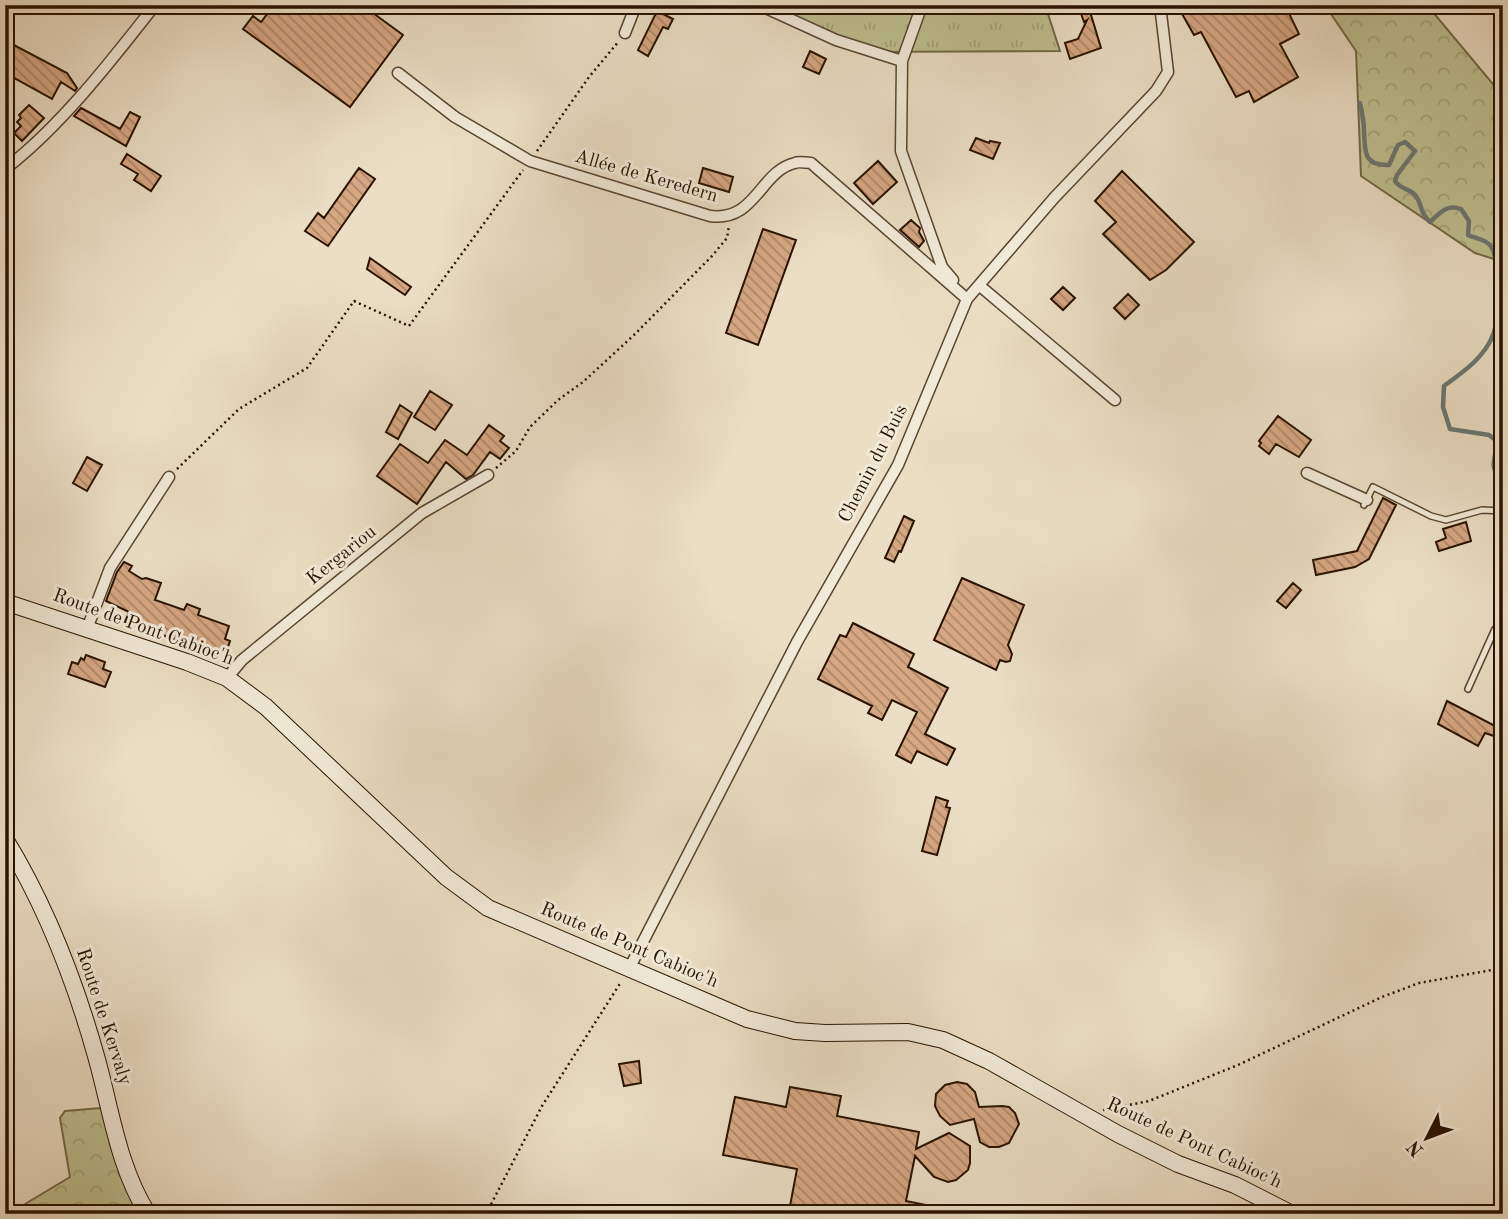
<svg xmlns="http://www.w3.org/2000/svg" width="1508" height="1219" viewBox="0 0 1508 1219" font-family="'Old Standard TT',serif">
	<defs>
		<pattern id="grass-tufts" width="24" height="20" patternUnits="userSpaceOnUse" patternTransform="scale(1.75)"><rect width="24" height="20" fill="#bebf90"/><path d="M3 7l-1-3M5 7V3M7 7l1-3M15 17l-1-3M17 17v-4M19 17l1-3" fill="none" stroke="#a3a37a"/></pattern>
		<pattern id="forest-crowns" width="20" height="18" patternUnits="userSpaceOnUse" patternTransform="scale(1.75)"><rect width="20" height="18" fill="#bebf90"/><path d="M2 6a3 3 0 1 1 6 0M12 15a3 3 0 1 1 6 0" fill="none" stroke="#a3a37a"/></pattern>
		<pattern id="building-back-hatch" width="6" height="6" patternUnits="userSpaceOnUse" patternTransform="scale(1.75)"><rect width="6" height="6" fill="#d6a783"/><path d="M-1 5l2 2M0 0l6 6M5-1l2 2" fill="none" stroke="#ae8769"/></pattern>
	</defs>
	<rect width="100%" height="100%" fill="#ebdec4"/>
	<filter id="stains"><feTurbulence type="fractalNoise" baseFrequency=".00286" numOctaves="4"/><feColorMatrix values="0 0 0 0 .2 0 0 0 0 .09 0 0 0 0 .02 0 0 0 .5 -.17"/></filter>
	<radialGradient id="worn" r=".72"><stop offset=".6" stop-color="#630" stop-opacity="0"/><stop offset="1" stop-color="#630" stop-opacity=".3"/></radialGradient>
	<path fill="url(#grass-tufts)" stroke="#736848" stroke-width="2" d="M754 5H1045L1060 51 857 52Z"/>
	<path fill="url(#forest-crowns)" stroke="#736848" stroke-width="2" d="M1325 5H1427L1503 96V262L1475 253 1361 176 1356 51Z
		M101 1108 141 1214H5V1207L10 1213 70 1177 60 1118 65 1111Z"/>
	<g fill="none" stroke-linecap="round" stroke-linejoin="round">
		<path stroke="#6c7771" stroke-width="4.5" d="M1360 103C1362 112 1364 122 1364 131 1365 151 1363 166 1389 165L1398 145 1405 142 1415 151 1397 175 1395 181C1401 190 1409 188 1415 195 1423 204 1418 211 1430 222 1441 212 1447 204 1461 209L1469 221 1468 235C1476 239 1487 239 1492 248 1499 260 1499 321 1493 335 1484 358 1463 372 1444 386L1443 407 1450 429 1489 435 1498 442C1495 457 1488 471 1503 479"/>
	</g>
	<path fill="url(#building-back-hatch)" stroke="#281200" stroke-width="2" d="M274 5H377L373 13 403 35 350 107 243 29 253 16 261 22Z
		M1078 5H1088L1101 48 1070 59 1065 43 1078 39 1087 20 1084 22Z
		M1177 5H1285L1299 34 1280 44 1298 77 1254 102 1249 91 1236 97 1201 32 1194 35Z
		M657 11 673 19 668 29 663 27 648 56 638 50Z
		M10 43 67 73 77 88 75 91 61 82 52 99 5 73V52Z
		M810 51 826 59 819 74 803 67Z
		M29 105 44 118 22 141 14 133 21 126 17 122 21 118 19 115Z
		M81 108 120 129 130 112 140 117 126 146 74 116Z
		M976 138 989 143 990 141 1000 143 993 159 970 150Z
		M127 154 161 176 151 191 134 180 138 174 121 164Z
		M878 161 897 182 873 204 854 183Z
		M359 168 375 179 328 246 305 231 318 213 324 218Z
		M703 168 733 177 729 192 699 183Z
		M1122 171 1194 242 1166 270 1150 280 1103 234 1116 222 1095 201Z
		M911 220 920 228 919 232 924 241 919 247 900 230Z
		M763 229 796 240 758 345 726 333Z
		M370 258 411 287 405 295 367 269Z
		M1063 287 1075 298 1063 310 1051 299Z
		M1128 294 1139 305 1125 319 1114 308Z
		M430 391 452 405 435 430 414 417Z
		M400 405 412 413 398 439 386 432Z
		M1278 416 1311 440 1299 457 1276 444 1269 454 1259 446 1261 443 1259 441Z
		M489 425 504 436 500 441 509 448 500 459 490 452 473 475 466 479 446 462 417 504 377 476 400 444 428 463 445 440 467 455Z
		M87 457 102 465 87 491 73 483Z
		M1383 498 1396 505 1369 559 1355 567 1316 575 1313 560 1357 551Z
		M904 516 914 521 901 552 899 551 894 562 885 558Z
		M1466 522 1471 541 1439 551 1436 542 1446 538 1443 529Z
		M124 562 132 566 129 571 142 579 146 578 161 583 155 600 184 610 187 604 200 609 198 615 229 626 225 639 230 641 226 653 221 651 219 655 125 622 129 612 106 601 117 572Z
		M962 578 1024 605 1008 645 1012 654 1010 661 1006 662 1000 660 996 670 934 640Z
		M1293 583 1301 590 1286 608 1277 601Z
		M853 623 914 654 908 667 948 688 925 734 955 749 947 765 917 751 911 763 896 755 917 712 892 700 882 720 868 713 872 706 818 679 840 635 846 637Z
		M86 655 105 662 103 669 111 672 105 687 68 674 72 662 78 664 81 658 84 660Z
		M1447 701 1503 730V739L1485 733 1478 746 1438 724Z
		M936 797 948 801 946 807 950 808 937 855 922 851Z
		M639 1061 641 1083 624 1086 619 1064Z
		M957 1082 967 1084 975 1092 979 1107 1002 1106 1009 1107 1015 1113 1019 1124 1009 1143 999 1147H989L980 1142 974 1119 950 1125 940 1116 935 1106 936 1094 945 1085Z
		M790 1087 841 1096 837 1116 919 1132 916 1149 949 1133 970 1146V1163L968 1170 956 1180 948 1182 934 1177 915 1156 906 1201 946 1209V1214H829L790 1206 797 1169 723 1155 735 1097 786 1107Z"/>
	<g fill="none" stroke-linecap="round" stroke-linejoin="round">
		<defs>
			<path id="lane" d="M1364 505 1373 487 1431 516 1446 520 1482 510 1503 511
				M1468 689 1495 629 1503 626"/>
			<path id="street" d="M759 5 836 40 902 61
				M922 5 902 61 901 151 942 267 953 280
				M625 33 636 5
				M398 73 455 117 530 161 710 216C756 222 760 171 795 163 799 161 806 163 811 163L967 299
				M5 169C61 126 111 61 155 5
				M980 286 1115 400
				M1307 473 1367 500
				M87 629 110 568 169 477
				M227 678 242 660 422 513 488 475
				M630 967 797 642 898 465 967 299 1054 198 1156 91 1168 72 1160 5"/>
			<path id="secondary" d="M5 602 187 662 227 678 266 707 446 877 488 908 747 1019 795 1031 825 1033 908 1032 943 1040 989 1061 1118 1134 1178 1164 1235 1185 1292 1214
				M5 839C46 906 75 981 96 1056 111 1109 118 1167 148 1214"/>
		</defs>
		<use href="#lane" stroke="#594531" stroke-width="8"/>
		<use href="#street" stroke="#594531" stroke-width="13"/>
		<use href="#secondary" stroke="#281200" stroke-width="18"/>
		<path stroke="#281200" stroke-width="2.5" stroke-dasharray="2 3.5" stroke-linecap="butt" d="M537 151 589 77 619 41
			M496 468 516 451 530 427 558 400 583 382 634 335 712 256 727 238 729 226
			M177 469 239 409 307 368 354 301 409 326 523 170
			M1103 1110 1149 1101 1238 1065 1382 997 1419 983 1503 968
			M62 1214C79 1208 97 1204 113 1214
			M486 1214 542 1106 621 982"/>
		<use href="#lane" stroke="#f2ead9" stroke-width="5"/>
		<use href="#street" stroke="#f2ead9" stroke-width="10"/>
		<use href="#secondary" stroke="#f2ead9" stroke-width="16"/>
	</g>
	<g text-anchor="middle" dominant-baseline="central" stroke-width="6" stroke-linejoin="round" paint-order="stroke">
		<g font-size="19" fill="#281200" stroke="#f2ead9">
			<text transform="translate(646 177) rotate(16)">Allée de Keredern</text>
			<text transform="translate(874 464) rotate(-63)">Chemin du Buis</text>
			<text transform="translate(342 556) rotate(-39)">Kergariou</text>
			<text transform="translate(143 628) rotate(20)">Route de Pont Cabioc'h</text>
			<text transform="translate(629 946) rotate(23)">Route de Pont Cabioc'h</text>
			<text transform="translate(103 1017) rotate(72)">Route de Kervaly</text>
			<text transform="translate(1194 1144) rotate(25)">Route de Pont Cabioc'h</text>
		</g>
	</g>
	<rect width="1508" height="1219" fill="none" stroke="#ebdec4" stroke-width="28"/>
	<rect x="7" y="7" width="1494" height="1205" fill="none" stroke="#281200" stroke-width="3.5"/>
	<rect x="14" y="14" width="1480" height="1191" fill="none" stroke="#281200" stroke-width="2"/>
	<g transform="translate(1427 1138) rotate(228)" stroke="#f2ead9" stroke-width="5" paint-order="stroke">
	<path d="M0-5L12 26L0 18L-12 26Z" fill="#281200"/>
	<text y="-10" font-size="19" font-weight="bold" text-anchor="middle" fill="#281200">N</text>
	</g>
	<rect width="100%" height="100%" filter="url(#stains)"/>
	<rect width="100%" height="100%" fill="url(#worn)"/>
</svg>
